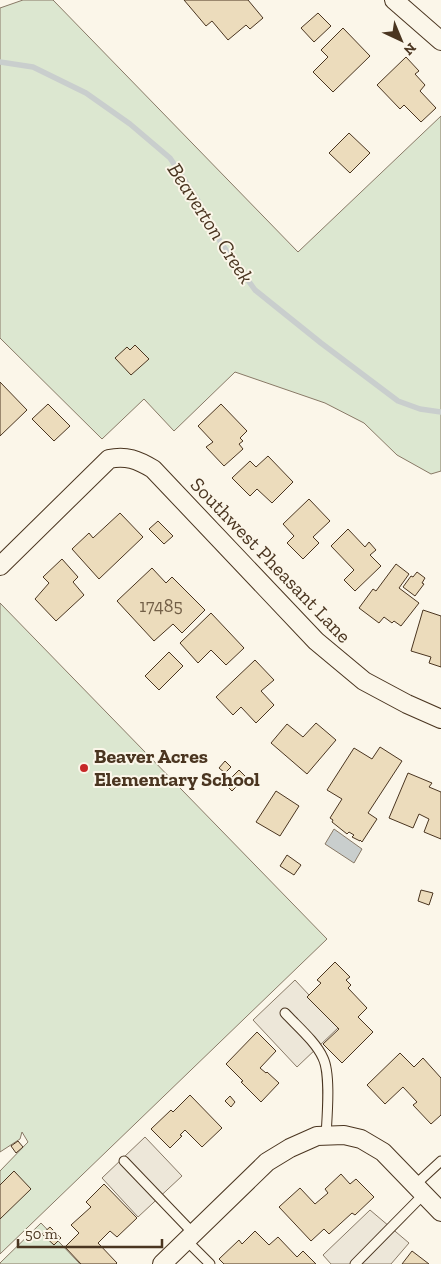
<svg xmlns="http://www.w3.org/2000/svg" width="441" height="1264" viewBox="0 0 441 1264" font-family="'Zilla Slab',serif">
	<rect width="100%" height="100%" fill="#fbf6e9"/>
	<path fill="#dce7d0" stroke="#887966" d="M23 0H53L298 252 441 116V471L431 474 397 455 364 423 325 403 235 372 174 431 144 399 102 439 0 338V8Z
		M0 603 327 939 0 1254V1171L28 1142 22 1132 20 1139 0 1152Z
		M41 1223 80 1264H0V1263Z"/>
	<path fill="#ede7d9" stroke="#887966" d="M295 980 339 1027 297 1067 253 1020Z
		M145 1137 182 1176 138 1217 102 1178Z
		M370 1210 409 1243 391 1264H331L323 1255Z"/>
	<path fill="#c9cecd" stroke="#887966" d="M334 829 362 849 354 863 325 844Z"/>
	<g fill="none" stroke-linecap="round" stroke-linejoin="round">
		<path stroke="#c9cecd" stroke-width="5.5" d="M0 62 33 67 86 93 130 124 170 158 197 199 221 243 255 290 321 343 398 401 420 409 441 412"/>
	</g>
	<path fill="#ecdcbc" stroke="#4a3520" d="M184 0H248L263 18 250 29 246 25 228 40 212 21 206 26Z
		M318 13 331 26 314 42 301 28Z
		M343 28 370 56 333 92 313 72 328 57 321 50Z
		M406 57 419 71 415 74 425 85 420 91 436 108 421 122 404 105 400 109 377 85Z
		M349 133 370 153 350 173 329 153Z
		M135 345 149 359 131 375 115 358 127 347 130 350Z
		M0 382 27 410 0 436Z
		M48 404 70 426 54 441 32 419Z
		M221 404 247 431 240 438 243 441 239 444 243 449 224 466 206 447 213 442 198 426Z
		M268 456 293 482 272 503 257 489 250 496 232 478 250 461 256 467Z
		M309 499 330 521 313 537 319 543 303 559 287 543 294 536 283 524Z
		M120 513 143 537 99 579 72 549 89 533 93 538Z
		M158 521 173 536 164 544 149 529Z
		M348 529 365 547 369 542 376 550 370 555 381 566 355 591 344 580 354 570 331 546Z
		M62 559 78 577 73 582 84 595 56 621 35 599 49 583 43 577Z
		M396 564 409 574 399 588 419 603 401 626 394 621 392 623 384 617 379 623 359 608 373 589 376 591Z
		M152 568 166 583 172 577 205 610 182 633 173 624 154 641 117 601Z
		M417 572 425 578 422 583 424 584 415 596 403 587 411 576 413 577Z
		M423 610 441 616V667L429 663 431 657 411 651Z
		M211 613 244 648 226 665 211 650 198 663 180 643Z
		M169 652 183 666 159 690 145 676Z
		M255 660 274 680 261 691 274 705 256 723 241 707 233 715 216 697Z
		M316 723 336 740 307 774 271 743 287 724 303 737Z
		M380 747 402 761 368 813 377 819 362 842 360 840V841L352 837 354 835 349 832 347 834 332 822 333 820 330 818 342 799 327 790 354 748 372 759Z
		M225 761 231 767 225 773 219 768Z
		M239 770 246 777 232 791 225 784Z
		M408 773 432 783 429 787 441 792V839L424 832 429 819 419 814 413 828 389 818Z
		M276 791 299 806 280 836 256 822Z
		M287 855 301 865 294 875 280 866Z
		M421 890 433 893 429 905 418 901Z
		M335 962 350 977 346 980 351 985 348 988 367 1008 358 1017 373 1032 342 1063 323 1044 339 1029 307 997 321 983 317 980Z
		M257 1032 276 1051 260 1068 266 1073 267 1072 279 1083 261 1102 241 1082 243 1081 226 1064Z
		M400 1053 414 1067 423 1058 441 1078V1115L431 1124 413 1105 417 1102 403 1087 385 1104 367 1085Z
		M190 1095 222 1128 202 1147 185 1130 180 1135 182 1136 170 1148 151 1129 171 1110 173 1112Z
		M230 1096 235 1102 231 1107 225 1101Z
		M18 1141 23 1147 16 1153 11 1146Z
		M14 1171 31 1189 0 1219V1185Z
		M341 1174 350 1184 356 1179 374 1197 355 1215 352 1213 329 1234 324 1229 311 1241 279 1207 300 1188 315 1204 328 1193 325 1189Z
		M104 1184 137 1218 117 1237 110 1231 98 1243 117 1263 116 1264H81L65 1247 79 1233 71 1225 91 1207 86 1202Z
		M50 1227 61 1238 54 1245 42 1234Z
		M255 1231 269 1245 278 1237 297 1257 303 1251 316 1264H224L219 1259 239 1240 242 1244Z
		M412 1251 429 1264H402Z"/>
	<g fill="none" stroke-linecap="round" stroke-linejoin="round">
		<defs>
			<path id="service" d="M285 1013C297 1026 316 1042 323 1058 331 1074 327 1117 326 1136
				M124 1161 193 1233
				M415 1185 441 1161
				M186 1240 210 1264
				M355 1264 424 1194"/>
			<path id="minor" d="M394 0 441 41
				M0 566 109 459C126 455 138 460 153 469L316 641 364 681 407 704 441 719
				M162 1264 267 1162 290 1148 317 1136 344 1135 361 1139 383 1152 441 1212"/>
		</defs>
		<use href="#service" stroke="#4a3520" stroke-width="11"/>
		<use href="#minor" stroke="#4a3520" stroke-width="20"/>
		<use href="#service" stroke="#fbf6e9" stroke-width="9"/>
		<use href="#minor" stroke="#fbf6e9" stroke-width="18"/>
	</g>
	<circle fill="#c62828" stroke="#fbf6e9" stroke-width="2" cx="84" cy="768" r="5"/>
	<g text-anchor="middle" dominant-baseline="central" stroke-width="4" stroke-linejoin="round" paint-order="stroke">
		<g font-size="18" fill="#725f47">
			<text x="161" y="606">17485</text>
		</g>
		<g font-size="20" fill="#4a3520" stroke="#fbf6e9">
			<text transform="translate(271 560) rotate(46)">Southwest Pheasant Lane</text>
		</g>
		<g font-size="20" font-weight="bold" fill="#4a3520" stroke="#fbf6e9" text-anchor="start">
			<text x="94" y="756">Beaver Acres<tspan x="94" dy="23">Elementary School</tspan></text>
		</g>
		<g font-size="21" font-style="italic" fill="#4a3520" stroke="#fbf6e9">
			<text transform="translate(211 223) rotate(57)">Beaverton Creek</text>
		</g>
	</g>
	<g transform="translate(401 40) rotate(136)" stroke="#fbf6e9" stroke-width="4" paint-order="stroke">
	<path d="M0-4L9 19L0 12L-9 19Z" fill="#4a3520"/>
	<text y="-8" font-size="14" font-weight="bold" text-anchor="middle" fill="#4a3520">N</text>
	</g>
	<path d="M18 1239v8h144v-8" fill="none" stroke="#4a3520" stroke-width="2.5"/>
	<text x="25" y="1239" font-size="15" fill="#4a3520" stroke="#fbf6e9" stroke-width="4" paint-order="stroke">50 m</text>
</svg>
